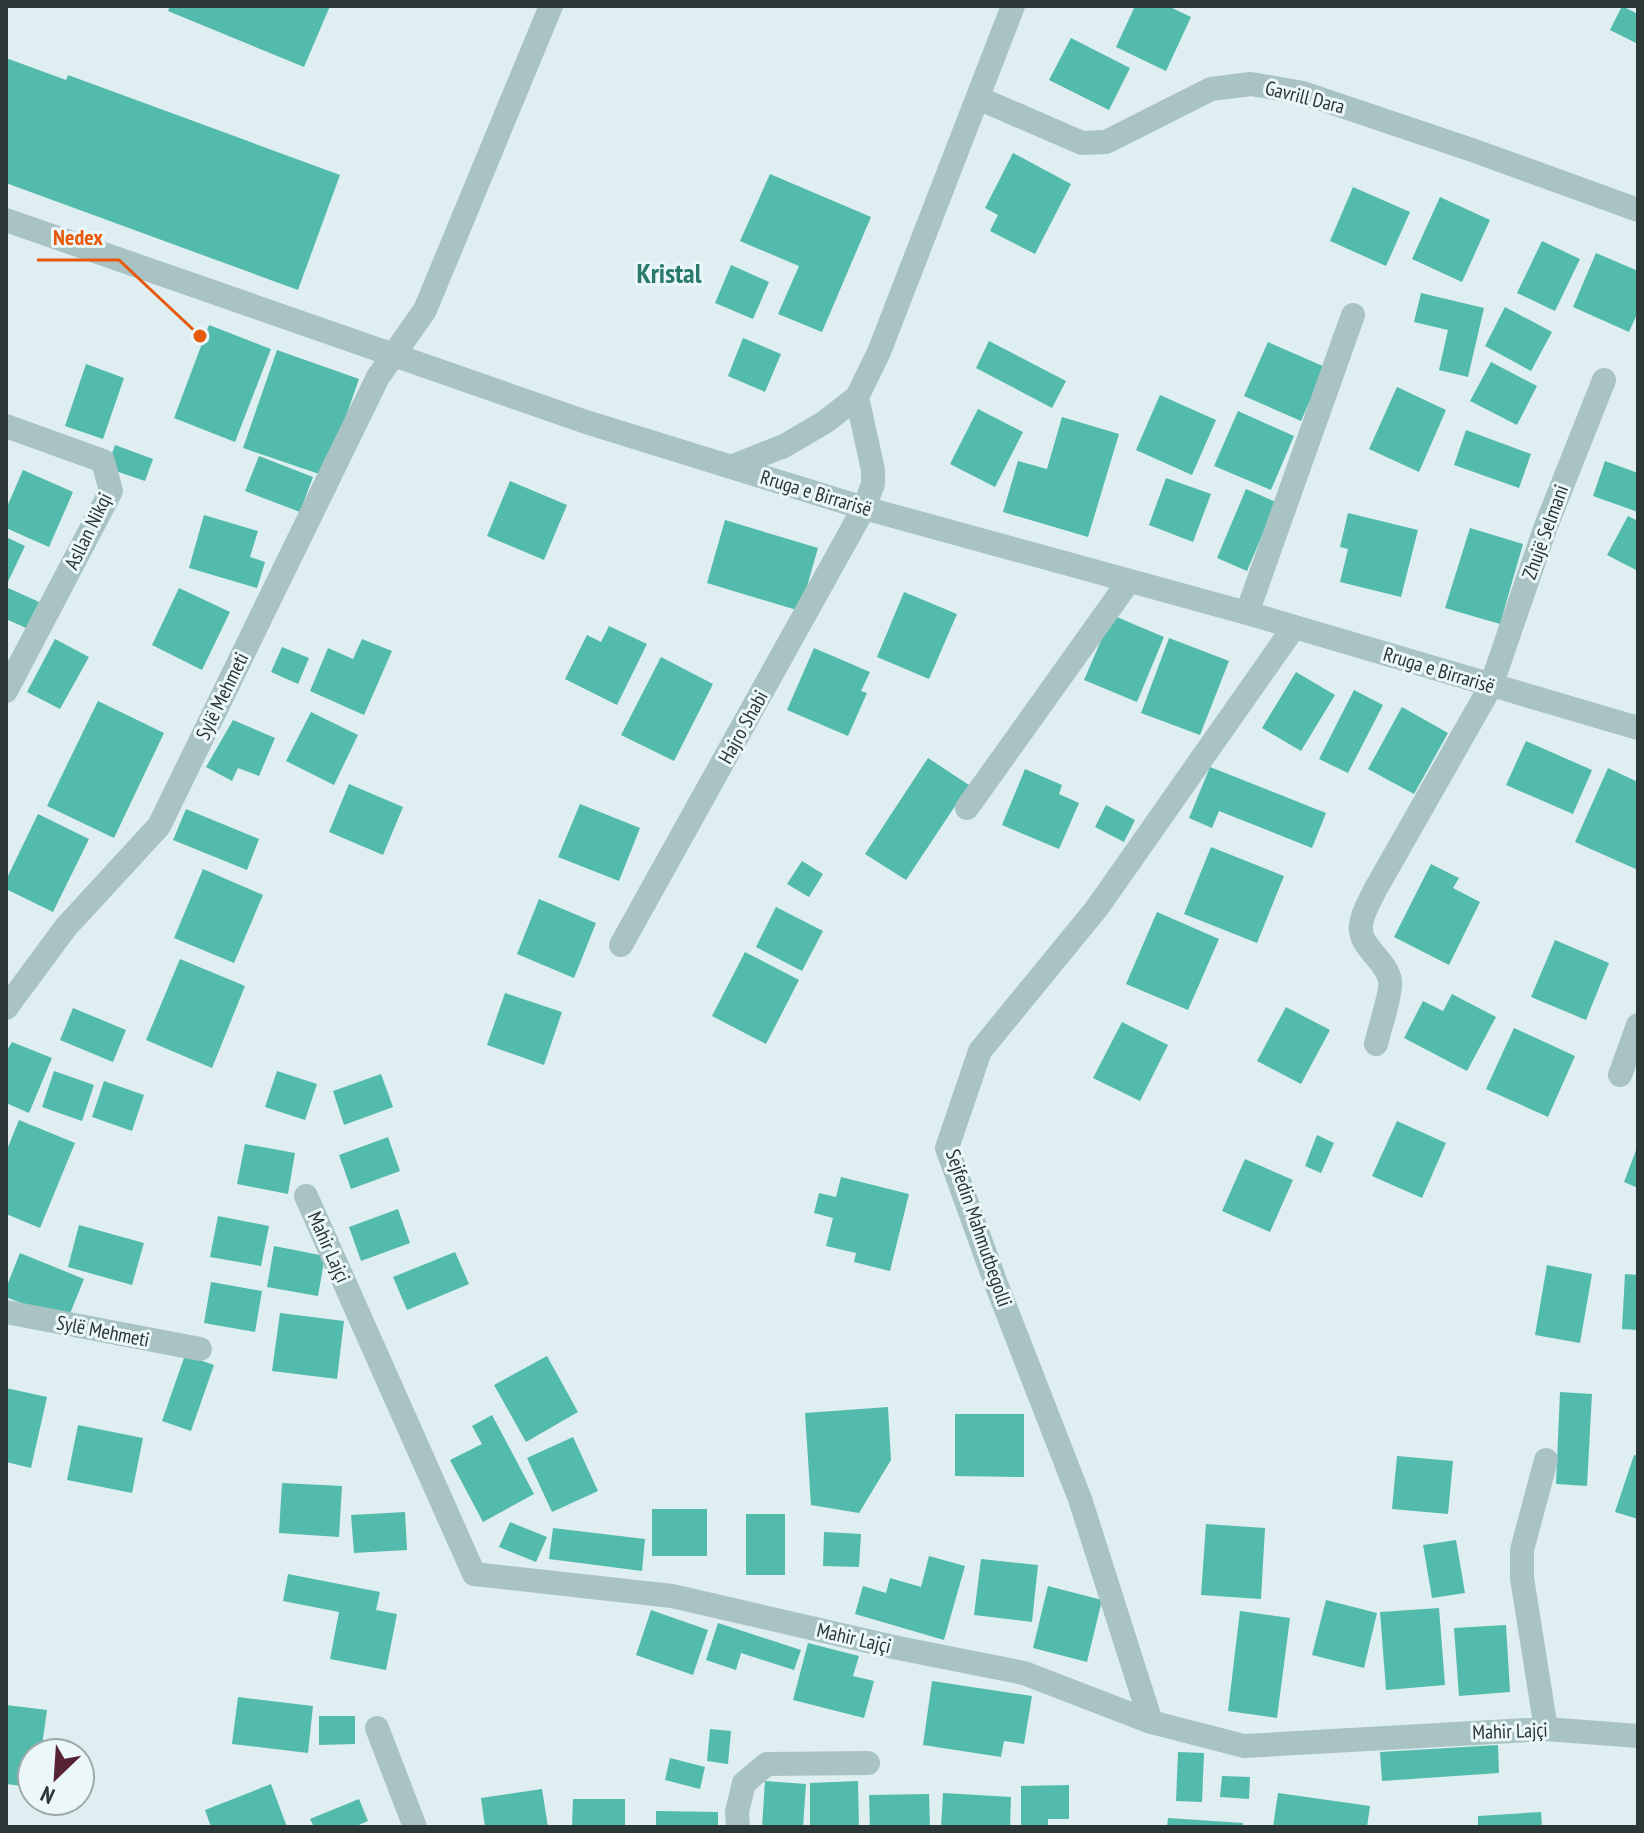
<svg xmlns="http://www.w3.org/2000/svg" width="1644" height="1833" viewBox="0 0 1644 1833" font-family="'PT Sans Narrow',sans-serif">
	<rect width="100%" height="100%" fill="#dfeef1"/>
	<path fill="#53bbab" d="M170 6H330L304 67 168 11Z
		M1135 6H1168L1191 17 1166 71 1116 47Z
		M1622 6 1638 14V44L1610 30Z
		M1071 38 1130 68 1109 110 1049 80Z
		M6 58 66 80 68 75 340 175 298 290 6 183Z
		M1013 153 1071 184 1035 254 990 231 998 215 985 208Z
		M770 174 871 217 822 332 778 314 799 266 740 241Z
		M1353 187 1410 212 1386 266 1330 241Z
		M1440 197 1490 220 1462 282 1412 259Z
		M1542 241 1580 259 1555 311 1517 293Z
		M1596 253 1638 271V312L1629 332 1573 307Z
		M731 265 769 282 753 319 715 303Z
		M1421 293 1484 308 1468 377 1439 370 1448 330 1414 322Z
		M1505 307 1552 332 1531 371 1485 346Z
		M209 325 271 349 235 442 174 418Z
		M743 338 781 354 765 392 728 376Z
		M989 341 1066 381 1052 408 976 368Z
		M1268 342 1325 367 1301 421 1244 396Z
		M277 350 359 379 325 476 243 448Z
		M1491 362 1537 386 1517 425 1470 401Z
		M86 364 124 378 103 439 65 426Z
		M1397 387 1446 410 1419 472 1369 449Z
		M1160 395 1216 420 1192 475 1136 450Z
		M978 409 1023 432 995 487 950 464Z
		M1238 411 1294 436 1271 490 1214 466Z
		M1062 417 1119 434 1088 537 1003 512 1018 461 1047 469Z
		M1466 430 1531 454 1519 488 1454 465Z
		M115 445 153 459 145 481 107 468Z
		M259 456 313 477 300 512 245 491Z
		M1605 461 1638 473V512L1593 496Z
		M23 470 73 492 49 547 6 528V509Z
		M1166 478 1211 494 1193 542 1149 525Z
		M510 481 567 505 544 560 487 536Z
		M1246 489 1276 502 1247 571 1217 558Z
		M1348 513 1418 530 1401 597 1340 582 1348 549 1340 547Z
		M204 515 258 531 250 557 265 562 257 588 189 568Z
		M1628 516 1638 521V571L1607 555Z
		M725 520 818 548 800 611 707 583Z
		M1470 528 1523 544 1500 624 1445 608Z
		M6 537 25 546 6 586Z
		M6 587 39 602 26 628 6 619Z
		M179 588 230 612 202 670 152 645Z
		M904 592 957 614 929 679 877 657Z
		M1112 615 1164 637 1137 702 1084 680Z
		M609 626 647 644 617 705 565 679 587 635 601 642Z
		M1169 638 1229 661 1200 735 1141 713Z
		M55 639 89 657 60 709 27 692Z
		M362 639 392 651 364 715 310 691 328 648 353 659Z
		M282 647 309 658 298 684 271 672Z
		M814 648 870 672 861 691 867 693 848 736 787 710Z
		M661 657 713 684 674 761 621 735Z
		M1296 672 1335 695 1301 751 1262 728Z
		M1354 690 1383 705 1348 773 1319 759Z
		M98 701 164 733 114 838 47 806Z
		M1402 707 1448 733 1414 794 1368 769Z
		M311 712 358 735 334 785 286 761Z
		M233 720 275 738 259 776 238 768 232 781 206 767Z
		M1526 741 1592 770 1573 814 1506 785Z
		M928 758 969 785 906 880 865 854Z
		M1210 767 1326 813 1312 848 1219 811 1212 828 1189 818Z
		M1608 768 1638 782V870L1575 842Z
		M1025 769 1062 785 1059 794 1079 803 1059 849 1002 825Z
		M349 784 403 807 383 855 329 832Z
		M580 804 640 828 619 881 558 857Z
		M1106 805 1135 820 1124 842 1095 827Z
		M186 809 259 839 247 870 173 840Z
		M38 814 89 839 53 912 6 889V880Z
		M1211 847 1284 876 1257 943 1184 914Z
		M802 861 823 874 809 897 787 884Z
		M1431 864 1459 878 1453 888 1480 902 1449 965 1394 937Z
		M203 869 263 895 234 963 174 938Z
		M539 899 596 923 574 978 517 954Z
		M776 907 823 931 802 971 756 947Z
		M1157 912 1219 939 1188 1010 1126 984Z
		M1555 940 1609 963 1586 1020 1531 997Z
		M745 952 799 980 766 1044 712 1016Z
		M180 959 245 986 212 1068 146 1040Z
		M505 993 562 1012 544 1065 487 1045Z
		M1452 994 1496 1017 1467 1071 1404 1038 1423 1001 1443 1011Z
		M1286 1007 1330 1030 1301 1084 1257 1061Z
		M73 1008 126 1030 113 1062 60 1040Z
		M1122 1022 1168 1045 1140 1101 1093 1078Z
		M1514 1028 1575 1056 1548 1117 1486 1089Z
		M12 1042 52 1058 29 1113 6 1103V1052Z
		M54 1071 94 1085 82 1121 42 1107Z
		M277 1071 317 1084 305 1120 265 1107Z
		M381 1074 393 1107 344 1125 333 1091Z
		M104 1081 144 1095 132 1131 92 1117Z
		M19 1120 75 1143 40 1228 6 1214V1152Z
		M1397 1121 1446 1143 1422 1198 1372 1176Z
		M1317 1135 1334 1143 1321 1173 1305 1166Z
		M388 1137 400 1171 351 1189 339 1155Z
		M245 1144 295 1153 288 1194 237 1184Z
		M1638 1145V1188L1624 1182Z
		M1245 1159 1293 1180 1270 1232 1222 1211Z
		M841 1177 909 1194 890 1271 854 1262 856 1253 826 1246 833 1218 814 1213 819 1193 836 1197Z
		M398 1209 410 1243 361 1261 349 1227Z
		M218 1216 269 1226 261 1266 210 1257Z
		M79 1225 144 1243 132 1285 68 1267Z
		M274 1246 325 1256 318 1296 267 1287Z
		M455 1252 469 1284 407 1310 393 1277Z
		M20 1253 84 1279 67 1321 6 1297V1288Z
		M1547 1265 1592 1274 1580 1343 1535 1335Z
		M1625 1274 1638 1275V1330L1622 1329Z
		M211 1282 262 1291 255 1332 204 1323Z
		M280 1313 344 1321 337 1379 272 1371Z
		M185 1355 214 1365 191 1431 162 1421Z
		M547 1356 578 1412 526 1442 494 1385Z
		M6 1388 47 1397 31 1468 6 1462Z
		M1560 1392 1592 1394 1587 1486 1556 1484Z
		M888 1407 891 1460 859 1513 811 1505 805 1413Z
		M955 1414H1024V1477L955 1476Z
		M492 1415 534 1494 483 1522 450 1460 482 1444 472 1426Z
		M78 1425 143 1438 132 1493 67 1480Z
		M573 1437 598 1491 552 1512 527 1458Z
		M1634 1455 1638 1456V1519L1615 1512Z
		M1397 1456 1453 1461 1448 1514 1392 1509Z
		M282 1483 342 1486 339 1537 279 1533Z
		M652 1509H707V1556H652Z
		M405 1512 407 1550 354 1553 351 1515Z
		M746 1514H785V1575H746Z
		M510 1522 547 1537 536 1562 499 1547Z
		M1206 1524 1265 1528 1261 1599 1201 1595Z
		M553 1528 645 1539 642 1571 549 1559Z
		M824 1532 861 1534 859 1567 823 1566Z
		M1456 1540 1465 1593 1432 1598 1423 1545Z
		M929 1556 965 1566 944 1640 855 1614 863 1586 886 1593 890 1578 921 1587Z
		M981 1559 1038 1565 1032 1622 974 1615Z
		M288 1574 380 1592 376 1610 397 1614 386 1670 330 1659 339 1612 283 1601Z
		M1048 1586 1102 1600 1087 1662 1033 1648Z
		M1326 1600 1377 1613 1364 1668 1312 1655Z
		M1439 1608 1445 1685 1386 1690 1380 1612Z
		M651 1610 708 1630 693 1675 636 1655Z
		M1240 1611 1290 1618 1277 1718 1228 1711Z
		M718 1623 801 1650 794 1670 741 1653 736 1670 706 1660Z
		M1506 1625 1510 1692 1459 1696 1454 1628Z
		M808 1643 859 1656 853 1676 874 1681 864 1718 793 1700Z
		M932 1681 1032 1696 1024 1744 1004 1741 1001 1757 923 1745Z
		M238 1697 313 1706 308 1753 232 1744Z
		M6 1705 47 1710 41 1753H32V1787L6 1784Z
		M319 1716H355V1744L319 1745Z
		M710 1729 731 1731 728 1764 707 1761Z
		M1498 1745 1499 1773 1382 1781 1380 1752Z
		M1178 1752 1204 1753 1202 1802 1176 1801Z
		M670 1758 705 1767 700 1789 665 1780Z
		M1222 1776 1250 1777 1249 1799 1220 1797Z
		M765 1781 806 1784 803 1827H762Z
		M858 1781 859 1827H810V1783Z
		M271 1784 287 1827H211L205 1810Z
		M1069 1785V1819H1048V1827H1021V1786Z
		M542 1789 548 1827H485L481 1798Z
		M943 1793 1011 1797 1010 1827H941Z
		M1278 1793 1370 1806 1367 1827H1273Z
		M929 1794 930 1827H870L869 1795Z
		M359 1799 368 1821 354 1827H314L310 1819Z
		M573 1799H625V1827H572Z
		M656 1811 718 1812V1827H656Z
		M1541 1812 1542 1827H1478V1816Z
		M1168 1818 1243 1823V1827H1167Z"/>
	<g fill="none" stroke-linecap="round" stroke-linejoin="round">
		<path stroke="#a9c3c5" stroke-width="24" d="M978 98 1082 143 1106 142 1211 89 1251 84 1303 93 1472 150 1638 210
			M6 220 586 422 864 508 1247 613 1638 728
			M6 426 103 461 111 491 6 691
			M731 467 784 446 825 422 857 397
			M1247 613 1353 315
			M967 808 1129 581
			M621 945 864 508 873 484V470L857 397 879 352 1013 6
			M6 1008 66 927 159 826 378 377 425 310 551 6
			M1376 1044C1379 1031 1392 991 1390 981 1387 960 1358 947 1361 925 1362 913 1370 901 1375 890L1491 686 1546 526 1604 380
			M1620 1075 1638 1025
			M306 1196 474 1574 672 1596 898 1648 1024 1673 1151 1722 1244 1746 1546 1729 1638 1736
			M6 1312 200 1349
			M1151 1722 1080 1499 995 1281 947 1148 980 1051 1097 908 1294 627
			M377 1728 415 1827
			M1546 1729 1522 1578V1550L1546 1460
			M738 1827 737 1812 744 1783 767 1764 868 1763"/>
	</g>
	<g text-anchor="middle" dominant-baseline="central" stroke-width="6" stroke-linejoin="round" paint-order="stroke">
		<g font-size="20" fill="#2a3736" stroke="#ebf7f9">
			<text transform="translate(1305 97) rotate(14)">Gavrill Dara</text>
			<text transform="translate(816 493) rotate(17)">Rruga e Birrarisë</text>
			<text transform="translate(88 531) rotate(-64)">Asllan Nikqi</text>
			<text transform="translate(1545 532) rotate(-70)">Zhujë Selmani</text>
			<text transform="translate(1439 670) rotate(17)">Rruga e Birrarisë</text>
			<text transform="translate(222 696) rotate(-64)">Sylë Mehmeti</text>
			<text transform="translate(743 727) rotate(-61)">Hajro Shabi</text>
			<text transform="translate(979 1228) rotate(71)">Sejfedin Mahmutbegolli</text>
			<text transform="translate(329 1247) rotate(66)">Mahir Lajçi</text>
			<text transform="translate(103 1331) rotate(11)">Sylë Mehmeti</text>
			<text transform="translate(854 1638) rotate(13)">Mahir Lajçi</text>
			<text transform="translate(1510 1731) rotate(-2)">Mahir Lajçi</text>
		</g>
		<g font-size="28" font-weight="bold" fill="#297a6c" stroke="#ebf7f9">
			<text x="669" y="272">Kristal</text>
		</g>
	</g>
	<path fill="none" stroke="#e8590c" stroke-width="3" d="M200 336L119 260H37"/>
	<circle fill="#e8590c" stroke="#ebf7f9" stroke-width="3" cx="200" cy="336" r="8"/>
	<g font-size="22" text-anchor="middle" font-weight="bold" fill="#e8590c" stroke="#ebf7f9" stroke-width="6" stroke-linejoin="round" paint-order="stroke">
		<text x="78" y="245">Nedex</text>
	</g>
	<rect width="1644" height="1833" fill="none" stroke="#2a3736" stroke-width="16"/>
	<g transform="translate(56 1777) rotate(205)"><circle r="38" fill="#ebf7f9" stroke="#9eaaab" stroke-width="2"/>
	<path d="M0-6L14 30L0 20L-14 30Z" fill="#552334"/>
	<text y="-12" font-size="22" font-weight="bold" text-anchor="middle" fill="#2a3736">N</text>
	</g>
</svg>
